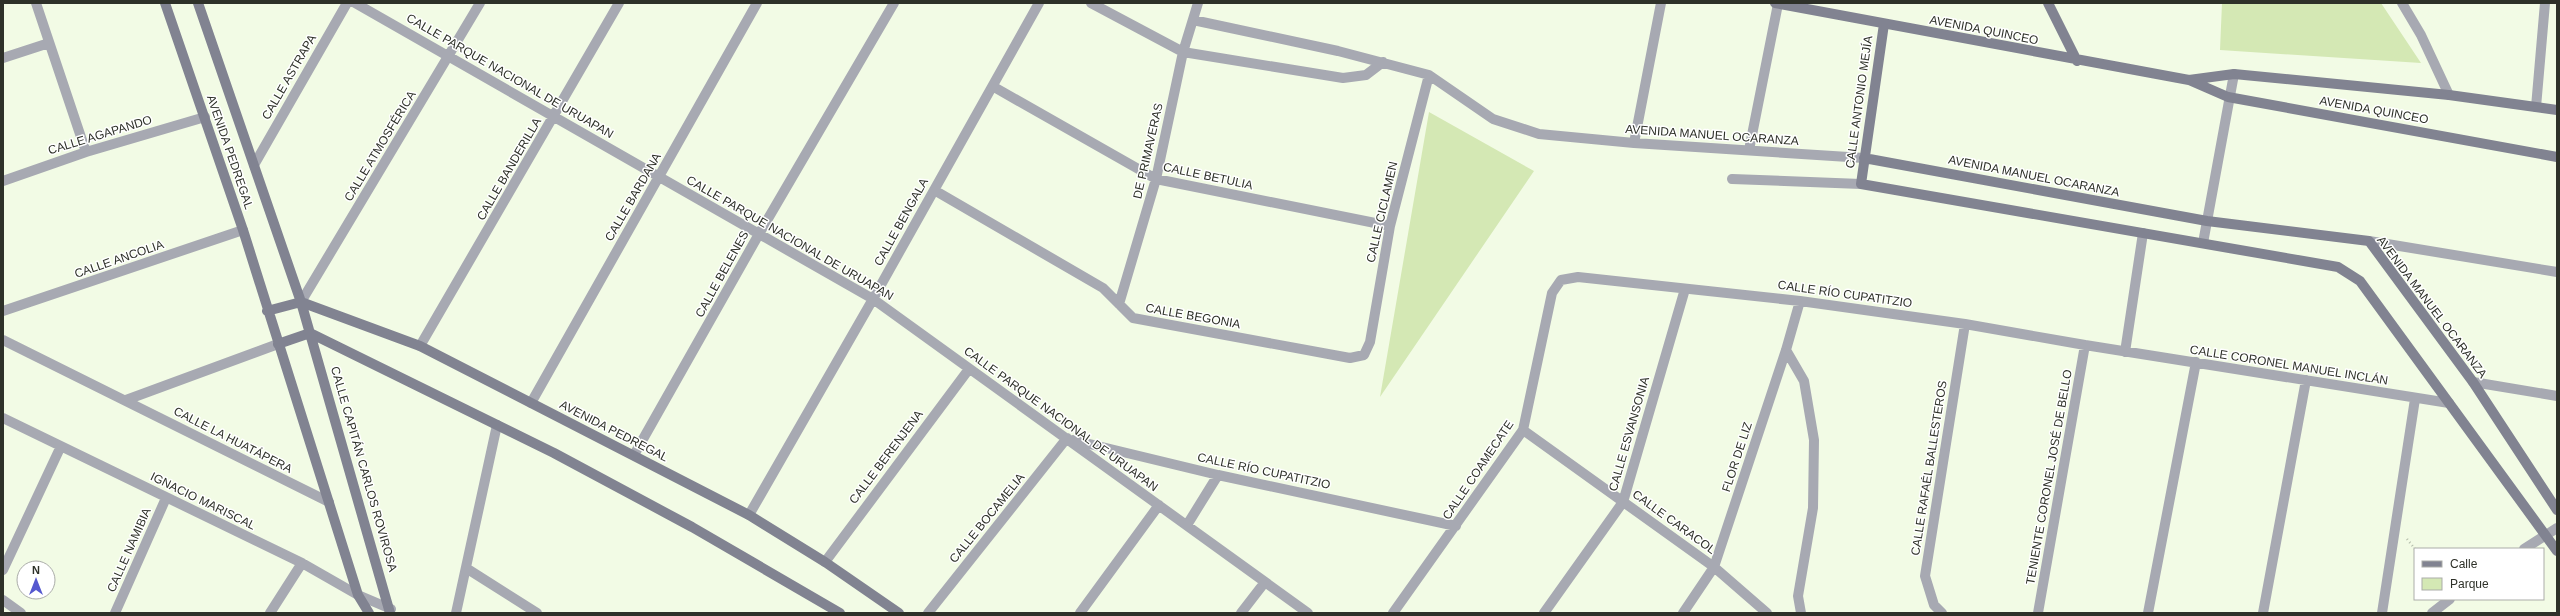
<svg xmlns="http://www.w3.org/2000/svg" width="2560" height="616" viewBox="0 0 2560 616" font-family="Helvetica,sans-serif">
	<rect width="100%" height="100%" fill="#f2fbe5"/>
	<path fill="#d4e8b4" d="M2222 3H2381L2421 63 2220 50Z
		M1429 112 1534 171 1380 397Z"/>
	<g fill="none" stroke-linecap="round" stroke-linejoin="round">
		<path stroke="#b3bba9" stroke-width="2.5" stroke-dasharray="1 3" stroke-linecap="butt" d="M2407 539 2415 549"/>
		<path stroke="#a7a9b2" stroke-width="10" d="M36 3 86 152
			M355 3 873 299 1308 613
			M1091 3 1183 52 1343 78 1366 75 1383 62
			M2402 3 2421 35 2449 95
			M1193 20 1338 51 1429 75 1493 119 1539 134 1634 143 1864 158
			M3 58 49 43
			M994 87 1156 179 1390 226
			M2536 107 2545 3
			M1634 143 1661 3
			M1749 150 1778 4
			M254 165 347 3
			M1732 179 1861 184
			M3 181 86 152 205 117
			M934 190 1103 288 1133 318 1350 358 1364 355 1370 342 1390 226 1429 75
			M2369 241 2557 272
			M2203 243 2234 74
			M301 302 480 3
			M1119 304 1156 179 1183 52 1198 3
			M3 311 243 230
			M3 340 329 502
			M420 346 619 3
			M1786 350 1804 381 1814 440 1813 508 1798 596 1801 613
			M2125 352 2143 233
			M2473 382 2557 396
			M126 400 278 344
			M531 403 757 3
			M3 418 302 563 358 595 391 609
			M1523 430 1714 567 1767 613
			M1073 440 1218 475 1456 526
			M634 455 759 234 894 3
			M749 515 873 299 1039 3
			M1187 525 1218 475
			M2524 549 2557 528
			M825 562 969 369
			M466 568 537 613
			M3 570 61 446
			M3 600 21 613
			M115 613 166 498
			M270 613 302 563
			M456 613 497 425
			M928 613 1067 438
			M1080 613 1159 505
			M1241 613 1265 582
			M1393 613 1523 430 1552 293 1561 280 1578 277 1800 301 1965 324 2085 345 2449 403
			M1544 613 1623 502 1685 289
			M1683 613 1714 567 1786 350 1800 301
			M1942 613 1934 605 1925 576 1965 324
			M2038 613 2085 345
			M2148 613 2196 362
			M2263 613 2306 380
			M2382 613 2415 399
			M2432 613 2450 599"/>
		<path stroke="#818391" stroke-width="10" d="M165 3 243 230 358 595 369 613
			M198 3 301 302 390 613
			M1775 3 2189 80 2228 97 2557 157
			M2048 3 2077 61
			M1884 24 1861 184 2338 267 2360 281 2557 551
			M2189 80 2234 74 2449 95 2557 110
			M1864 158 2207 221 2369 241 2473 382 2557 510
			M267 311 301 302 420 346 749 515 825 562 899 613
			M278 344 310 333 554 453 692 527 840 613"/>
	</g>
	<g text-anchor="middle" dominant-baseline="central" stroke-width="3" stroke-linejoin="round" paint-order="stroke">
		<g font-size="12" fill="#2e3129" stroke="#fff">
			<text transform="translate(1984 30) rotate(11)">AVENIDA QUINCEO</text>
			<text transform="translate(510 76) rotate(30)">CALLE PARQUE NACIONAL DE URUAPAN</text>
			<text transform="translate(289 77) rotate(-60)">CALLE ASTRAPA</text>
			<text transform="translate(1859 102) rotate(-82)">CALLE ANTONIO MEJÍA</text>
			<text transform="translate(2374 110) rotate(10)">AVENIDA QUINCEO</text>
			<text transform="translate(100 135) rotate(-17)">CALLE AGAPANDO</text>
			<text transform="translate(1712 135) rotate(4)">AVENIDA MANUEL OCARANZA</text>
			<text transform="translate(380 146) rotate(-59)">CALLE ATMOSFÉRICA</text>
			<text transform="translate(1148 151) rotate(-77)">DE PRIMAVERAS</text>
			<text transform="translate(230 152) rotate(71)">AVENIDA PEDREGAL</text>
			<text transform="translate(509 169) rotate(-60)">CALLE BANDERILLA</text>
			<text transform="translate(1208 176) rotate(12)">CALLE BETULIA</text>
			<text transform="translate(2034 176) rotate(11)">AVENIDA MANUEL OCARANZA</text>
			<text transform="translate(633 197) rotate(-60)">CALLE BARDANA</text>
			<text transform="translate(1382 212) rotate(-77)">CALLE CICLAMEN</text>
			<text transform="translate(901 222) rotate(-61)">CALLE BENGALA</text>
			<text transform="translate(790 238) rotate(30)">CALLE PARQUE NACIONAL DE URUAPAN</text>
			<text transform="translate(119 259) rotate(-19)">CALLE ANCOLIA</text>
			<text transform="translate(722 274) rotate(-61)">CALLE BELENES</text>
			<text transform="translate(1845 294) rotate(8)">CALLE RÍO CUPATITZIO</text>
			<text transform="translate(2432 307) rotate(53)">AVENIDA MANUEL OCARANZA</text>
			<text transform="translate(1193 316) rotate(10)">CALLE BEGONIA</text>
			<text transform="translate(2289 365) rotate(9)">CALLE CORONEL MANUEL INCLÁN</text>
			<text transform="translate(1061 419) rotate(36)">CALLE PARQUE NACIONAL DE URUAPAN</text>
			<text transform="translate(614 431) rotate(27)">AVENIDA PEDREGAL</text>
			<text transform="translate(1629 434) rotate(-74)">CALLE ESVANSONIA</text>
			<text transform="translate(233 440) rotate(27)">CALLE LA HUATÁPERA</text>
			<text transform="translate(886 457) rotate(-53)">CALLE BERENJENA</text>
			<text transform="translate(1737 457) rotate(-72)">FLOR DE LIZ</text>
			<text transform="translate(1929 468) rotate(-81)">CALLE RAFAÉL BALLESTEROS</text>
			<text transform="translate(364 469) rotate(74)">CALLE CAPITÁN CARLOS ROVIROSA</text>
			<text transform="translate(1478 470) rotate(-56)">CALLE COAMECATE</text>
			<text transform="translate(1264 471) rotate(12)">CALLE RÍO CUPATITZIO</text>
			<text transform="translate(2049 477) rotate(-80)">TENIENTE CORONEL JOSÉ DE BELLO</text>
			<text transform="translate(203 501) rotate(26)">IGNACIO MARISCAL</text>
			<text transform="translate(987 518) rotate(-51)">CALLE BOCAMELIA</text>
			<text transform="translate(1674 522) rotate(36)">CALLE CARACOL</text>
			<text transform="translate(129 550) rotate(-66)">CALLE NAMIBIA</text>
		</g>
	</g>
	<rect width="2560" height="616" fill="none" stroke="#2e3129" stroke-width="8"/>
	<rect x="2414" y="548" width="130" height="52" fill="#ffffff" stroke="#abada9"/>
	<rect x="2422" y="561" width="20" height="6" fill="#818391" stroke="#abada9"/>
	<text x="2450" y="568" font-size="12" fill="#2e3129">Calle</text>
	<rect x="2422" y="578" width="20" height="12" fill="#d4e8b4" stroke="#abada9"/>
	<text x="2450" y="588" font-size="12" fill="#2e3129">Parque</text>
	<g transform="translate(36 580)"><circle r="19" fill="#ffffff" stroke="#abada9"/>
	<path d="M0-3L7 15L0 10L-7 15Z" fill="#5558cf"/>
	<text y="-6" font-size="11" font-weight="bold" text-anchor="middle" fill="#2e3129">N</text>
	</g>
</svg>
